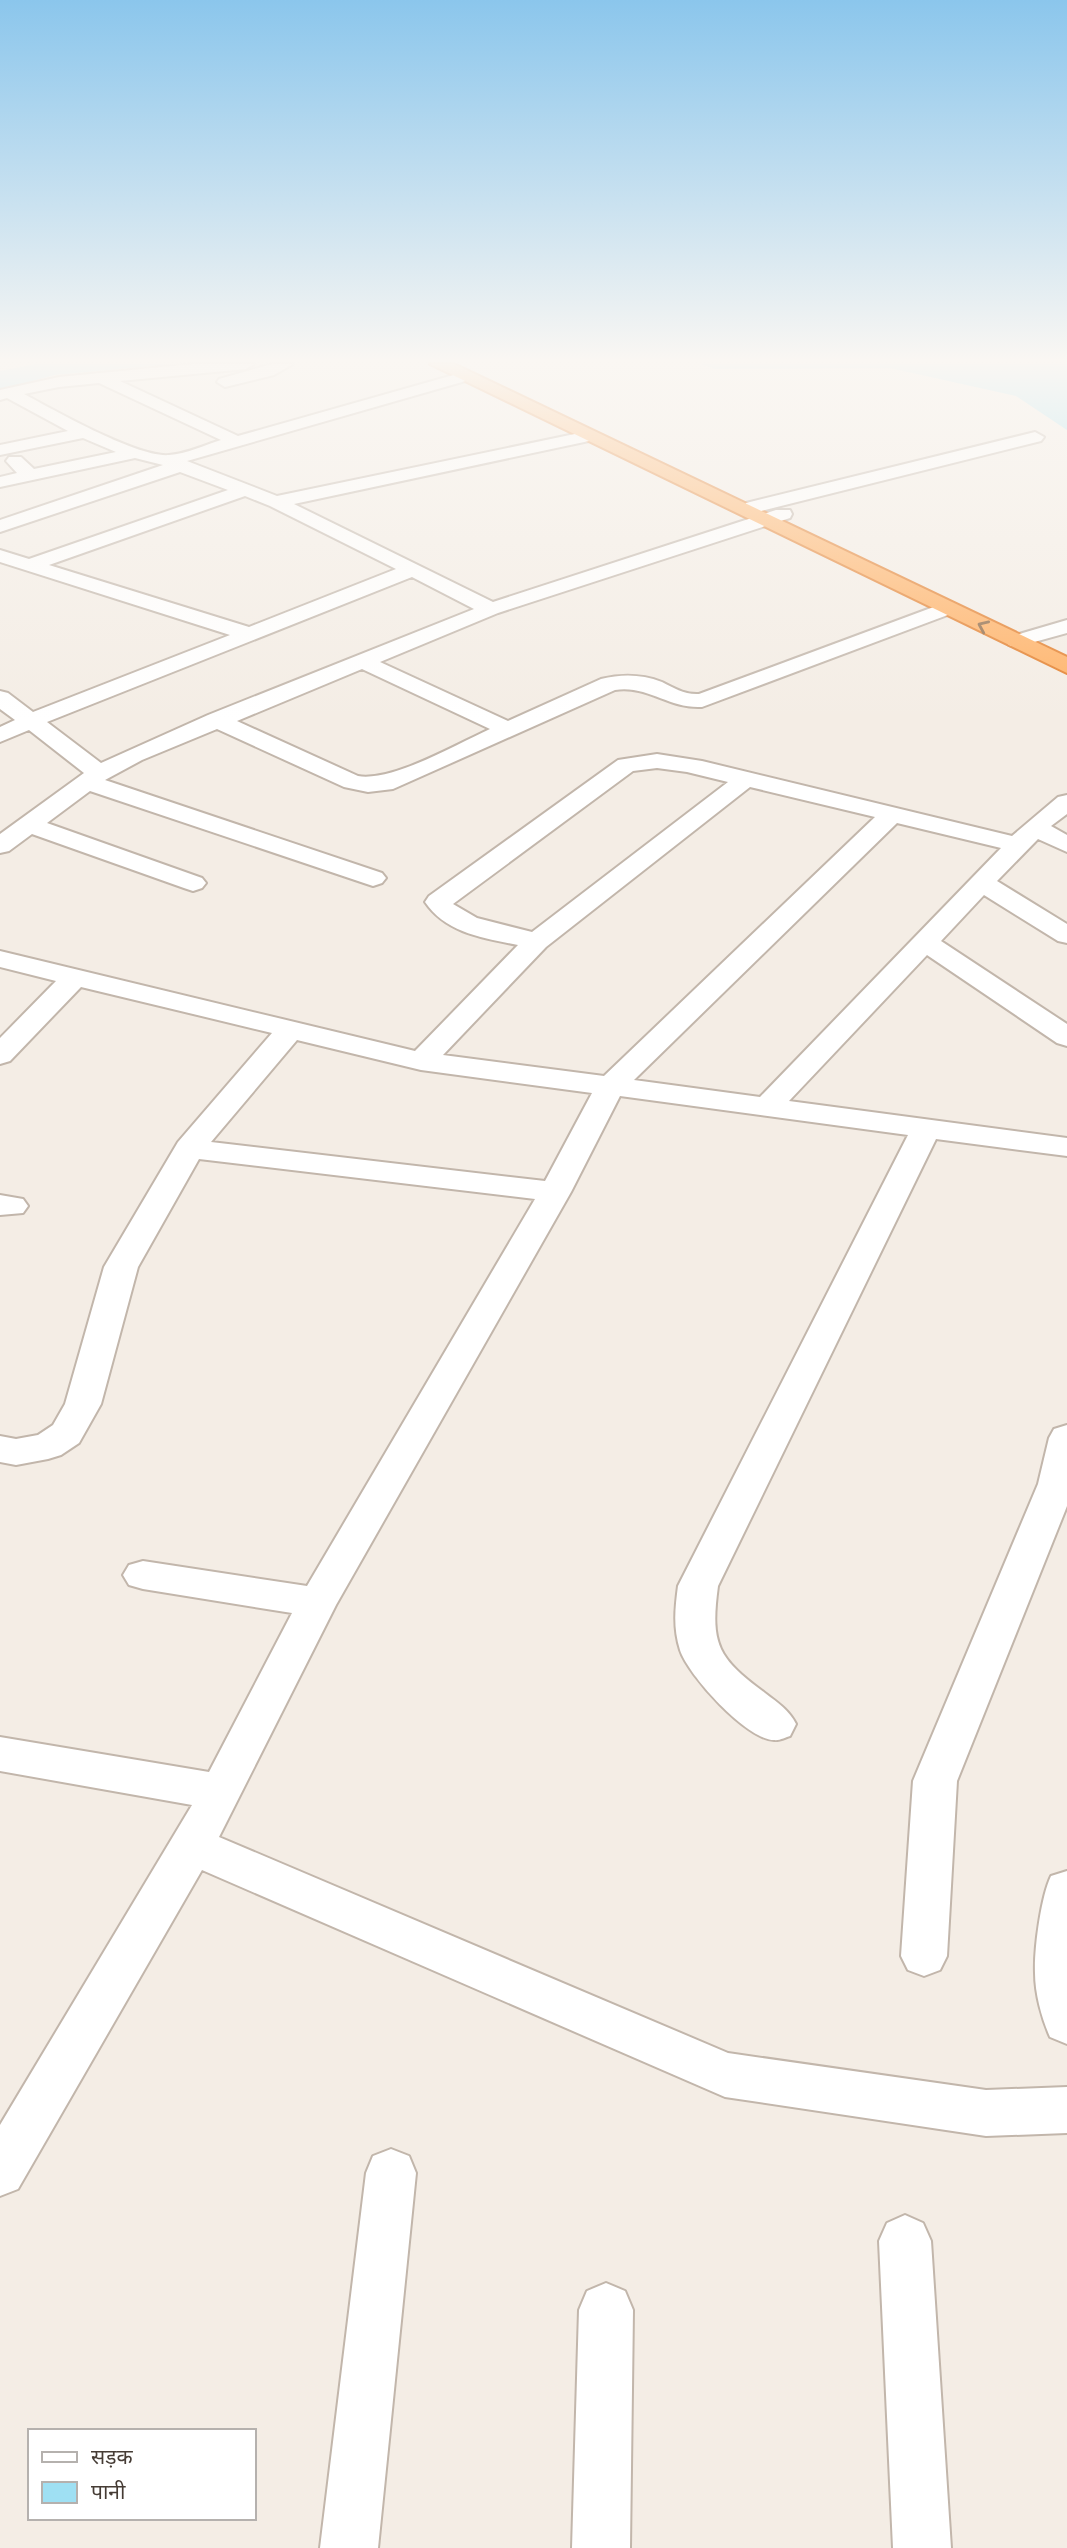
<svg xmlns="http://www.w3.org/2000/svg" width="1067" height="2548" viewBox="0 0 1067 2548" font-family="'PT Sans Narrow','Noto Sans Devanagari',sans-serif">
	<rect width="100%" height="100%" fill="#f4ede5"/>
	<path fill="#9fe0f3" d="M36 364H172L54 375 0 390V371Z
		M701 364H1067V430L1016 396 890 368 715 369Z"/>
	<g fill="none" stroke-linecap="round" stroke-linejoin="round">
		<defs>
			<path id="minor" d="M193 364H254L246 369 120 381 238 436 457 374 463 372 471 377 469 380 187 461 277 496 589 431 595 432 598 436 589 441 294 504 493 602 776 510H790L792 514 790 518 498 613 380 662 508 721 601 679C622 674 641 674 662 682 674 688 685 695 699 694L939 605H953L956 609 953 613 702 707C669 709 648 685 615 690L393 789 368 792 344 787 217 729 142 760 105 780 382 873 386 878 382 883 373 886 364 883 90 791 47 823 202 878 206 883 202 888 193 891 184 888 32 834 9 851 0 853V834L84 773 29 730 0 742V727L15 720 0 709V691L8 693 33 712 230 635 0 562V550L29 559 228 490 180 472 0 532V520L163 465 135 458 0 487V477L17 473 6 461 9 457H21L34 469 116 452 83 438 0 455V445L68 431 7 398 0 400V390L59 377ZM99 383 221 440C205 445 186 454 169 455 138 458 54 410 24 394L59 387ZM245 496 270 506 396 569 249 627 49 565ZM412 577 474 609 208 715 101 763 47 722ZM362 669 490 729C457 744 392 782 358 776L237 721Z
				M272 364H293L274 375 225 387 217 382 219 379Z
				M1035 432 1044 437 1041 441 753 513 744 507 746 503Z
				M1067 620V633L1016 647 1009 645 1006 641 1009 637Z
				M657 754 702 761 1012 836 1058 797 1067 795V814L1051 826 1067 835V852L1038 839 997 881 1067 924V943L1058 941 984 895 941 941 1067 1024V1046L1057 1043 927 955 789 1101 1067 1138V1156L936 1139 718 1586C710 1645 718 1658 765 1693 778 1703 789 1710 796 1724L790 1736C786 1737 779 1741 774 1740 747 1740 688 1675 680 1650 673 1628 675 1608 678 1586L908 1135 620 1096 571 1192 336 1605 219 1837 728 2053 986 2090 1067 2087V2133L986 2136 725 2097 202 1870 18 2189 0 2196V2125L192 1805 0 1771V1737L209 1772 292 1613 143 1589 129 1585 123 1575 129 1565 143 1561 307 1586 535 1199 199 1159 138 1267 101 1404 79 1443 61 1455 48 1459 16 1465 0 1462V1436L16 1439 38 1435 53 1425 65 1404 104 1267 178 1142 272 1033 81 987 10 1061 0 1064V1038L56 981 0 967V951L415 1051 518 945C483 938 446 933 425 902L429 896 618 760ZM657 768 687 772 728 782 532 932 477 918 453 904 633 771ZM750 787 875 817 604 1076 443 1055 546 947ZM897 823 1001 848 760 1097 634 1080ZM297 1040 421 1070 592 1093 545 1181 211 1142Z
				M0 1195 23 1199 28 1206 23 1213 0 1215Z
				M1067 1425V1506L957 1781 947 1956 940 1970 924 1976 908 1970 901 1956 913 1781 1038 1484 1049 1438 1054 1429Z
				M1067 1871V2044L1050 2037C1042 2019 1035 1994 1035 1973 1034 1949 1041 1897 1051 1876Z
				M391 2149 409 2156 416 2173 378 2548H320L366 2173 373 2156Z
				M905 2215 923 2223 931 2241 951 2548H893L879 2241 887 2223Z
				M606 2283 625 2291 633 2310 630 2548H572L579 2310 587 2291Z"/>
			<path id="highway" d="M430 364H454L1067 657V673Z"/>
		</defs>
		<use href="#minor" stroke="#c2b6ab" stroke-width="4"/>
		<use href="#highway" stroke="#e4812f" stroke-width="4"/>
		<use href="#minor" fill="#fff" fill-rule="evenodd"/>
		<use href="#highway" fill="#ffb165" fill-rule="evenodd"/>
	</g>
	<defs><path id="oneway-chevron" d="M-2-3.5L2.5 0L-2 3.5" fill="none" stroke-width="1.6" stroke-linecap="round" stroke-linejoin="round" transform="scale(1.75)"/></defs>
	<use stroke="#906b48" href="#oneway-chevron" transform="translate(983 626) rotate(-156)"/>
	<linearGradient id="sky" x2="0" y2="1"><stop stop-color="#8bc6ec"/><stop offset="0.5" stop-color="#faf7f3"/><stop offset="1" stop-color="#faf7f3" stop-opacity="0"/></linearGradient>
	<rect width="1067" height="721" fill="url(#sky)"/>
	<rect x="28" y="2429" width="228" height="91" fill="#ffffff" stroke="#b5b1ae" stroke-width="2"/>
	<rect x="42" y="2452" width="35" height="10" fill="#ffffff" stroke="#b5b1ae" stroke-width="2"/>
	<text x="91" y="2464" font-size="21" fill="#463c35">सड़क</text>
	<rect x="42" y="2482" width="35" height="21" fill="#9fe0f3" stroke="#b5b1ae" stroke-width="2"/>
	<text x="91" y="2499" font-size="21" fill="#463c35">पानी</text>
</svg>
